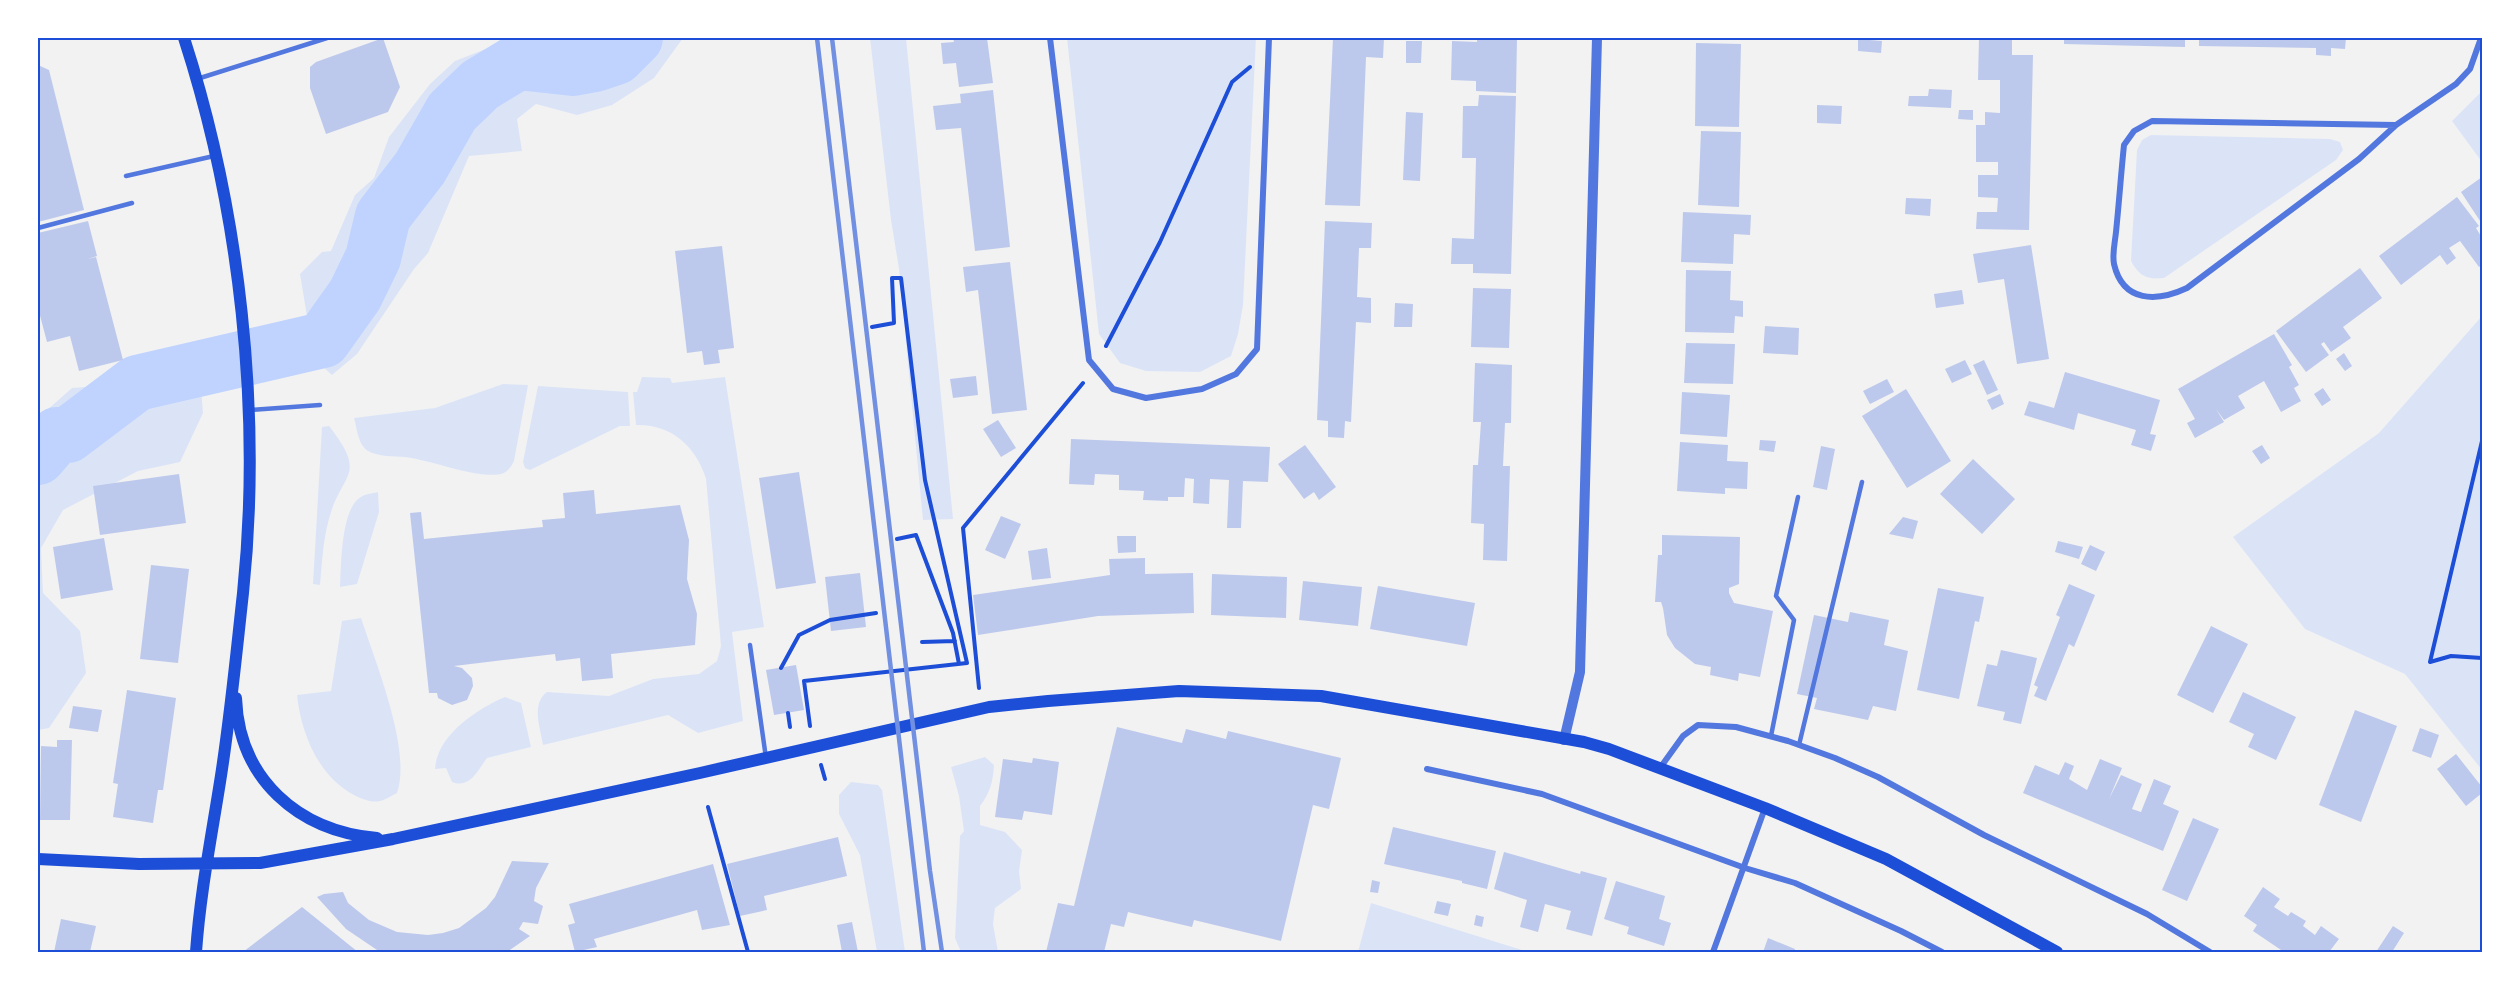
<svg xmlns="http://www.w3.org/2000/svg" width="2520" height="990" viewBox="0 0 2520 990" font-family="Poppins,sans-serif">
	<rect width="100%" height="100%" fill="#f2f2f2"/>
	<path fill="#dbe4f7" d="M514 38H565L569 42 592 38H683L654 78 612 105 577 115 536 104 517 119 522 151 469 156 428 253 414 269 357 354 332 375 314 359 300 274 322 252 331 251 355 195 374 178 389 137 430 84 455 61Z
		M870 38H906L953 519 923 520 899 269 891 220Z
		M1067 38H1256L1243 305 1238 334 1231 356 1200 372 1146 371 1120 363 1099 334Z
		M2482 91V162L2452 121Z
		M2151 135 2330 139 2340 142 2343 150 2336 160 2164 278C2147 280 2139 276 2131 261L2137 150 2142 140Z
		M2482 316V770L2405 674 2305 629 2233 537 2379 433Z
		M185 347 198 352 203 413 180 462 138 471 63 510 41 548 43 593 80 631 86 673 49 728 38 730V418L72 388 99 386 142 357Z
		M642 377 670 378 672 383 725 377 764 627 732 632 743 721 698 733 668 715 543 745C540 727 531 704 547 692L609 696 653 679 699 674 717 661 721 646 706 479C696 446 671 424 636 425L633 392H637Z
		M503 384 528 385 514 461C511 467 508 472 501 474 477 479 431 460 405 457 393 456 379 457 368 451 358 445 357 428 354 418L435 408Z
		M538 386 628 392 630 426H620L530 470 525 468 523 462Z
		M329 426C369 477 341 472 329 519 323 540 322 563 320 585L313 584 322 427Z
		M378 492 379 512 357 584 340 587C341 566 341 516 357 500 363 494 370 494 378 492Z
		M361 618C375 661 412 750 397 793 392 795 386 800 380 801 371 803 362 799 354 795 318 776 301 733 297 695L331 691 342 621Z
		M505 697 521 703 531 747 487 758C478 770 470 789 452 782L446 768 435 769C437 735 477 709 505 697Z
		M985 757 994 765C993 782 990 793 980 806V825L1005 832 1022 850 1019 871 1021 889 995 908 993 924 998 952H961L955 938 960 836 964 831 959 796 951 767Z
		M851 782 878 785 882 790 905 952H877L860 855 839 814V795Z
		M1371 903 1522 950 1358 952Z"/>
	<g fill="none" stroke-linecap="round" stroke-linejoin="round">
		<path stroke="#bfd3fe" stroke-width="56" d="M38 457 57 435H68L137 383 323 340 355 295 373 258 383 216 420 168 452 112 480 85 518 62 573 68 595 64 616 57 635 38"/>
	</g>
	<path fill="#bdc9ec" d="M383 38 400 87 388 112 326 134 310 88V67L316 62Z
		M953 38H987L993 83 959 87 956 63 943 64 941 43 954 42Z
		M1333 38H1384L1383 58 1366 57 1360 206 1325 205Z
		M1477 38H1517L1516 93 1476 91V81L1451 80 1452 41 1477 42Z
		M1979 38H2012V55H2033L2029 230 1976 229 1977 212H1997L1998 198 1978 197V175H1998V162H1976V125H1985V112L2000 113V80H1978Z
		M2064 38H2185V47L2064 44Z
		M2199 38H2346L2345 49 2331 48V56L2316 55V48L2199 46Z
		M1858 39 1882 41 1881 53 1858 51Z
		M1406 41H1422L1421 63H1406Z
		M1696 43 1741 44 1739 127 1695 126Z
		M38 65 49 70 84 210 38 222Z
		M1929 89 1952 90 1951 108 1908 106 1909 96H1928Z
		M993 90 1010 247 975 251 961 128 936 130 933 106 961 103 960 94Z
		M1479 95 1516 96 1511 274 1473 273V264H1451L1452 238 1474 239 1476 158H1462L1463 106H1478Z
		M1817 105 1842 106 1841 124 1817 123Z
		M1959 110H1973V120L1958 119Z
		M1406 112 1423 113 1420 181 1403 180Z
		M1701 131 1741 132 1739 207 1698 205Z
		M2482 177V224L2461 192Z
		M2457 197 2479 226 2476 228 2482 238V265L2479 267 2460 241 2449 248 2456 258 2447 265 2440 255 2401 285 2379 256Z
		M1906 198 1931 199 1930 216 1905 214Z
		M1683 212 1751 215 1750 235 1734 234 1733 264 1681 262Z
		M88 221 97 256 88 259 96 257 123 360 79 371 70 336 47 342 38 308V233Z
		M1325 221 1372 223 1371 248H1359L1357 297 1371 298V323L1356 322 1351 422 1345 421 1344 438 1328 437V421L1317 420Z
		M2031 245 2049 359 2017 364 2004 279 1978 283 1973 254Z
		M722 246 734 348 718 350 720 363 704 365 702 351 687 353 675 251Z
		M1010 262 1027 410 992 414 978 290 966 292 963 267Z
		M2360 268 2382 298 2343 327 2351 338 2331 352 2324 342 2321 344 2329 355 2306 372 2276 331Z
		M1686 270 1731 271 1730 300 1743 301V317L1735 316 1734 333 1685 332Z
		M1473 288 1511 289 1509 348 1471 347Z
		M1962 290 1964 304 1936 308 1934 294Z
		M1395 303 1413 304 1412 327H1394Z
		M1765 326 1799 328 1798 355 1763 353Z
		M2274 334 2292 365 2289 367 2299 385 2294 388 2301 401 2281 412 2264 381 2238 396 2245 408 2224 420 2216 409 2224 422 2195 438 2187 423 2195 419 2178 389Z
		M1686 343 1735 344 1733 384 1684 383Z
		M2344 353 2352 366 2345 371 2336 359Z
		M1965 360 1972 374 1952 383 1945 369Z
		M1984 360 1998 390 1987 395 1973 365Z
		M1475 363 1512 365 1511 423H1505L1503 466H1510L1507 561 1483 560 1484 524 1471 523 1473 465H1478L1481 422H1473Z
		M2065 372 2160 400 2150 434 2156 435 2151 451 2131 445 2136 430 2078 413 2074 430 2024 415 2029 401 2054 408Z
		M976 376 978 395 953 398 950 379Z
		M1887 379 1894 392 1870 404 1863 391Z
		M2323 388 2331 400 2322 406 2314 394Z
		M1906 389 1951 461 1907 488 1862 416Z
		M1682 392 1730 395 1727 437 1680 434Z
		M2000 394 2004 404 1992 410 1987 400Z
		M998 420 1016 448 1001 457 983 429Z
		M1071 439 1270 447 1268 482 1243 481 1241 528H1227L1229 480 1210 479 1209 504 1193 503 1194 479 1185 478 1184 497H1168V501L1143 500 1144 491 1119 490V475L1095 474 1094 485 1069 484Z
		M1760 440 1776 441 1774 452 1759 450Z
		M1680 442 1728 445 1727 461 1748 462 1747 489 1725 488V494L1677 491Z
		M1305 445 1336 487 1319 500 1314 492 1304 499 1278 464Z
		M2262 445 2270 458 2261 464 2252 451Z
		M1821 446 1835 449 1827 490 1813 487Z
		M1973 459 2015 499 1982 534 1940 494Z
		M799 472 816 583 776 589 759 478Z
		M179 474 186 523 100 535 93 486Z
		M594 490 596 514 680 505 689 540 687 579 697 614 695 645 611 654 613 678 582 681 580 658 556 661 555 654 454 666 462 668 472 678 473 686 467 700 452 705 438 698 437 693H429L410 513 421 512 424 539 543 527 542 520 565 518 563 493Z
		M1001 516 1021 524 1005 559 985 550Z
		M1903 517 1918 521 1913 539 1889 534Z
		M1662 535 1740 537 1739 584 1729 588V593L1734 603 1773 611 1760 677 1739 673 1738 681 1710 675 1711 667 1695 664 1675 648 1667 635 1663 608 1661 602H1655L1658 555H1662Z
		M1117 536H1136V552L1118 553Z
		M104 538 113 590 61 599 53 547Z
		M2058 541 2083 547 2079 559 2055 552Z
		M2090 545 2105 552 2096 571 2081 564Z
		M1047 548 1051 578 1032 580 1028 551Z
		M1145 558V574L1193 573 1194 613 1098 616 978 635 973 595 1110 575 1109 559Z
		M151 565 189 569 178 663 140 659Z
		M860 573 866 627 831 631 825 577Z
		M1212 574 1287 577 1286 618 1211 615Z
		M1303 581 1362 587 1358 626 1299 620Z
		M2069 584 2095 595 2074 647 2069 644 2046 701 2034 696 2038 687 2034 685 2060 617 2056 615Z
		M1378 586 1475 603 1467 646 1370 629Z
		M1938 588 1984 597 1979 622 1975 621 1959 699 1917 690Z
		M1850 612 1889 620 1884 645 1908 651 1896 711 1873 706 1868 720 1814 709 1817 698 1797 694 1814 615 1848 622Z
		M2211 626 2248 644 2213 713 2177 695Z
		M2001 650 2037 658 2021 724 2003 720 2005 712 1977 706 1987 664 1997 666Z
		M796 665 804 710 774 715 766 670Z
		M127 690 176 698 163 790H158L153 823 113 817 118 784 113 783Z
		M2243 692 2296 717 2276 760 2248 747 2254 734 2229 722Z
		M73 706 102 710 98 732 69 728Z
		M2355 710 2397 726 2361 822 2319 805Z
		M1117 727 1182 743 1186 729 1226 739 1228 731 1341 758 1329 809 1313 805 1281 941 1194 920 1192 927 1128 912 1124 927 1111 924 1104 952H1046L1058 903 1074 906Z
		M2420 728 2439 735 2431 758 2412 751Z
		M57 740H72L70 820H40L41 746 57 747Z
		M2456 754 2482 787V793L2466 806 2437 769Z
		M1033 758 1059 762 1052 815 1024 811 1022 820 995 817 1003 759 1032 763Z
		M2100 759 2122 768 2109 799 2121 775 2142 784 2132 809 2141 812 2154 779 2171 786 2163 804 2179 811 2163 851 2023 793 2035 765 2059 775 2065 762 2074 766 2069 779 2087 790Z
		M2193 818 2219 829 2187 901 2162 890Z
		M1393 827 1496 851 1487 889 1462 883V881L1384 864Z
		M838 837 847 876 764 896 767 910 740 916 727 864Z
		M1504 852 1580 874 1581 871 1607 878 1592 936 1566 929 1571 911 1545 904 1538 932 1520 927 1527 900 1494 889Z
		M512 861 549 863 536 888 534 901 543 906 538 924 523 922 519 929 530 936 507 952H380L346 929 317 897 324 894 343 892 348 903 369 920 397 932 428 935 443 933 459 928 486 908 495 897Z
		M713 864 730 925 702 930 697 910 594 939 597 947 575 952 568 925 575 923 569 904Z
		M1372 880 1380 882 1378 893 1370 892Z
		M1616 881 1665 896 1659 919 1671 923 1664 946 1627 934 1629 927 1604 919Z
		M2263 887 2280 899 2274 907 2288 916 2291 912 2306 921 2303 926 2315 935 2321 926 2339 939 2329 952H2284L2253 931 2257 925 2244 916Z
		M1437 901 1451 904 1448 916 1434 913Z
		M302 907 358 952H243Z
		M1476 915 1484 917 1482 927 1474 925Z
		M61 919 96 926 90 952H54Z
		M852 922 858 952H842L837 925Z
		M2393 926 2404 933 2392 952H2376Z
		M1768 938 1795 949 1794 952H1763Z"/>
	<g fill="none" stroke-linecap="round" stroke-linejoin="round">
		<path stroke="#1d4ed8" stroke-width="4" d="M1106 346 1160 242 1232 82 1250 67
			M2482 441 2430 662 2451 656 2482 658
			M897 539 916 535 953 633 959 664
			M922 642 955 641
			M781 668 799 635 830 620 876 613
			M979 688 963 528 1083 383
			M788 713 790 727
			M810 726 804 681 967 663 925 480 901 278H892L894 323 872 327
			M821 765 825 779
			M708 807 748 952"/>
		<path stroke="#5277de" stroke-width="4.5" d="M197 79 327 38
			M126 176 214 156
			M38 228 132 203
			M249 410 320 405
			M750 645 766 758
			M1771 736 1794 620 1776 596 1798 497
			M1799 745 1862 482"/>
		<path stroke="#5277de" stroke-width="6" d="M1050 38 1089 360 1113 389 1146 398 1202 389 1236 374 1257 349 1269 38
			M2396 125 2152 121 2134 131 2124 145C2121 174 2119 203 2116 232 2115 242 2112 254 2114 264 2123 303 2157 302 2187 288L2359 159 2396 125 2456 84 2470 69 2481 38
			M1660 768 1683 736 1698 725 1736 727 1788 741 1835 758 1878 777 1984 835 2147 914 2210 952
			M1427 769 1542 794 1745 868 1795 883 1901 931 1942 952
			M1713 952 1765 808"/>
		<path stroke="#5277de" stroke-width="10" d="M1564 740 1580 672 1597 38"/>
		<path stroke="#1d4ed8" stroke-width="12" d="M184 38C240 211 262 411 243 593 236 656 230 720 220 782 211 839 200 895 196 952
			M236 698C239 779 298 831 377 838
			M38 859 139 864 260 863 393 839 700 773 989 707 1048 701 1179 691 1321 696 1584 742 1609 749 1765 808 1886 859 2057 952"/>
		<path stroke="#7290e2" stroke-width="4.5" d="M817 38 924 952
			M832 38 930 871 942 952"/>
	</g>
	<rect width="2520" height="990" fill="none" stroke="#ffffff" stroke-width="78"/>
	<rect x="39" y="39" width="2442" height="912" fill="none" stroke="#1d4ed8" stroke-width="2"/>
</svg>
